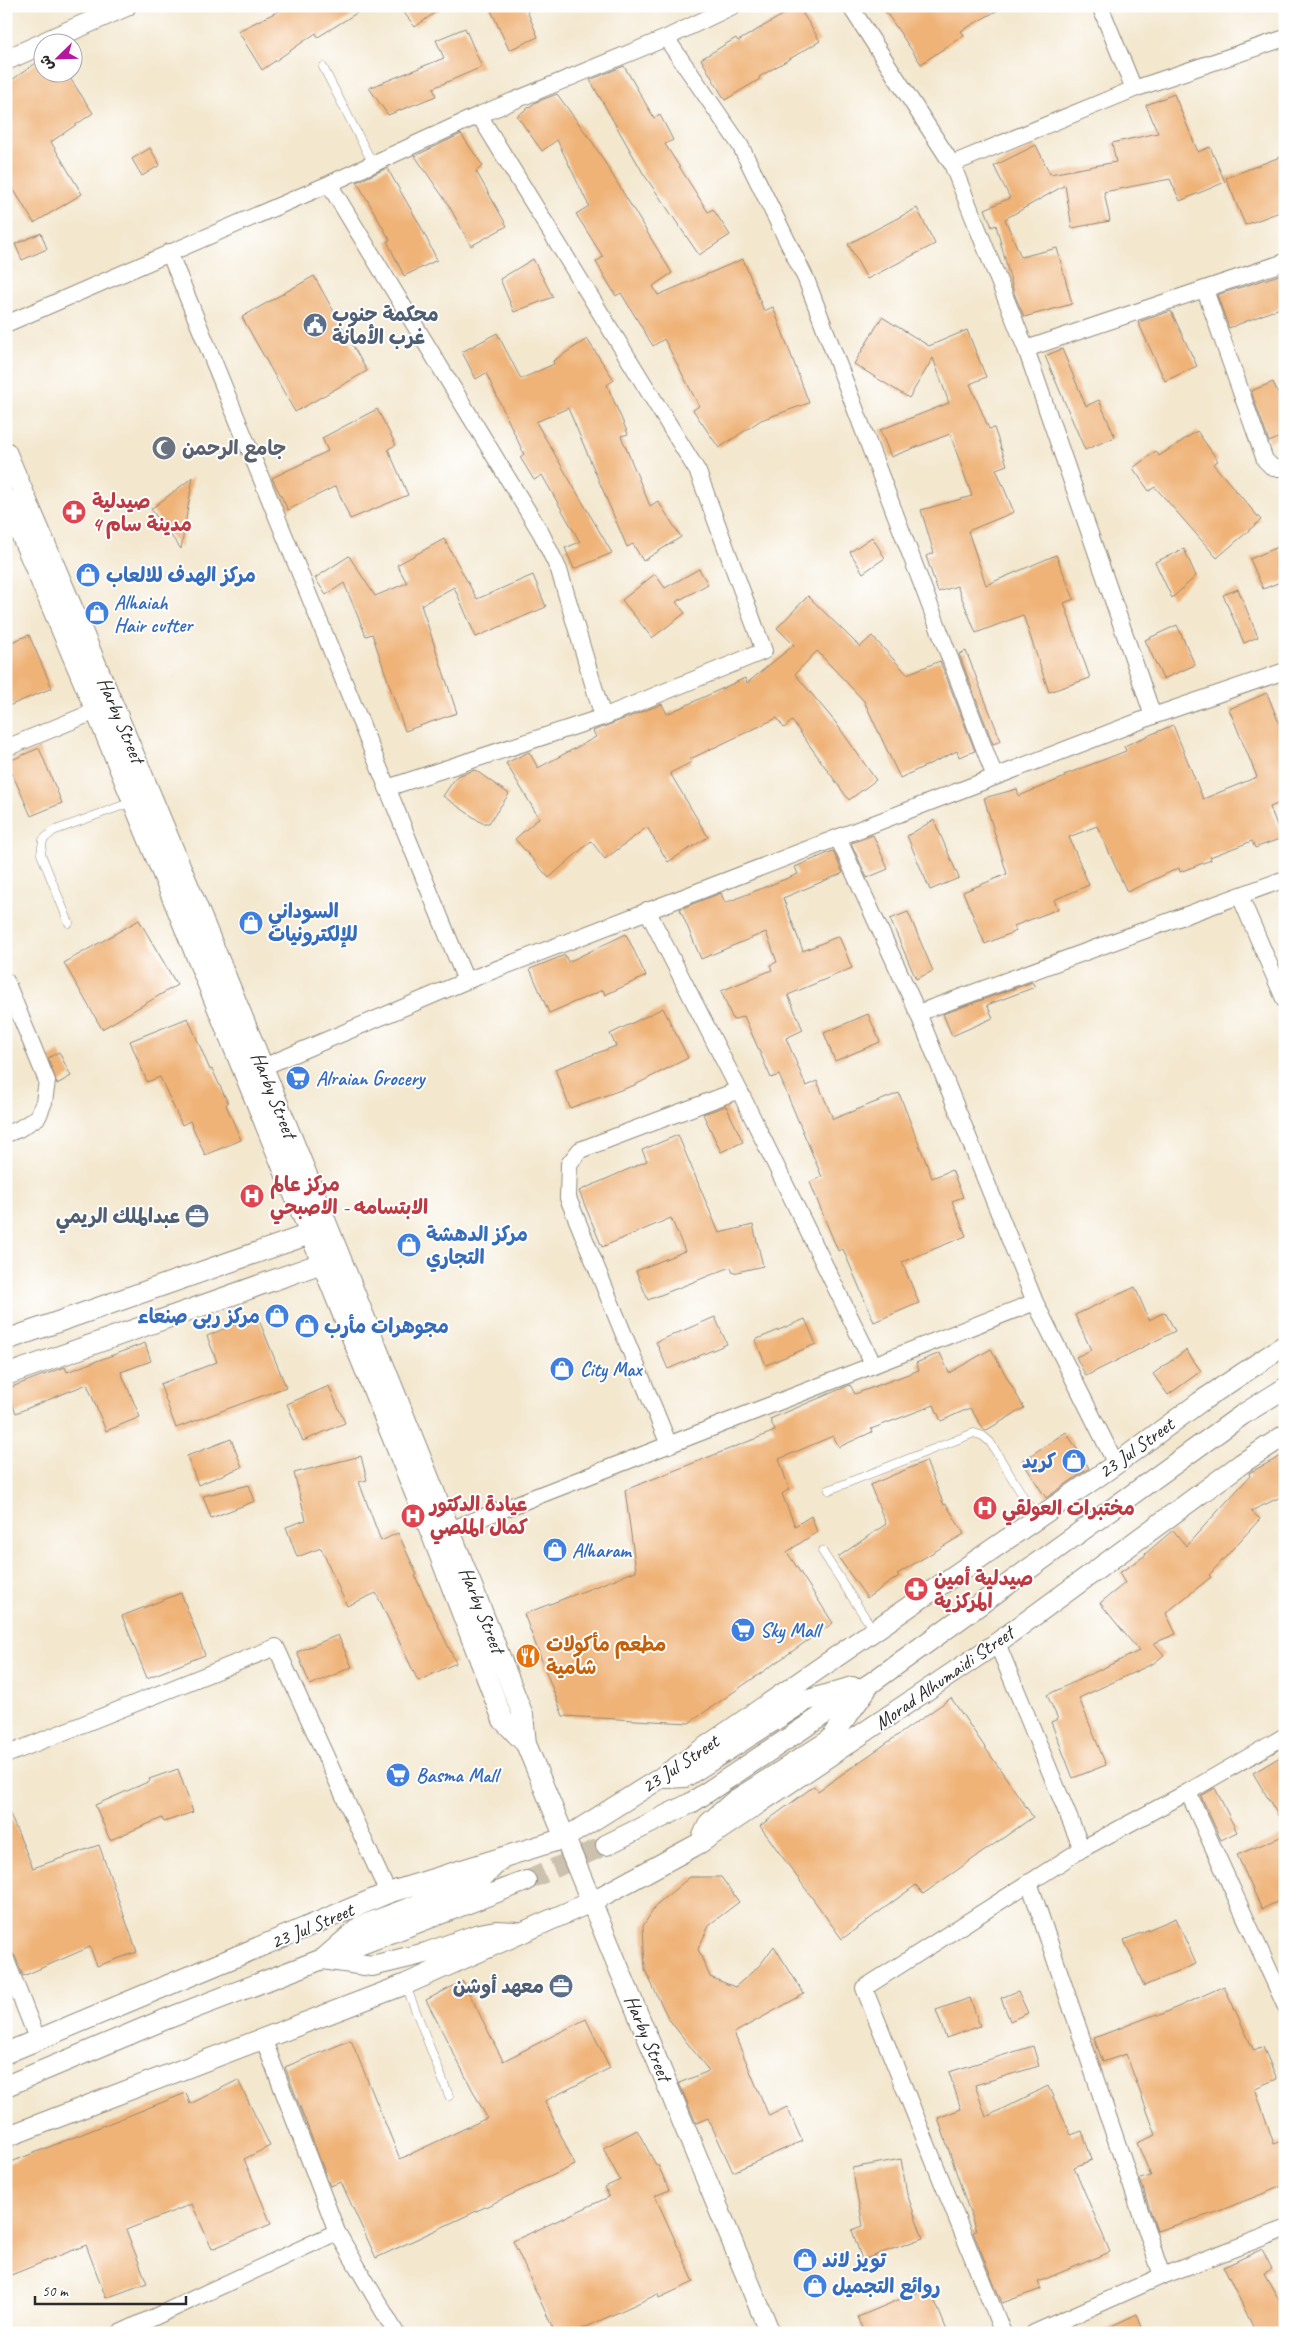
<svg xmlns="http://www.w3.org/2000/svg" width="1291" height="2339" viewBox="0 0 1291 2339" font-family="Caveat,'Playpen Sans Arabic',sans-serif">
	<rect width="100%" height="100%" fill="#fff"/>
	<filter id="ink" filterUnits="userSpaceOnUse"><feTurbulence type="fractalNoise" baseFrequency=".02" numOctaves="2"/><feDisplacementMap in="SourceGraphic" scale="10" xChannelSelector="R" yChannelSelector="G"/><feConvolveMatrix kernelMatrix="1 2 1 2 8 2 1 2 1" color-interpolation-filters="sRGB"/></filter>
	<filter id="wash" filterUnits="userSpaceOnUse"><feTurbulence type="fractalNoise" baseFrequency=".0096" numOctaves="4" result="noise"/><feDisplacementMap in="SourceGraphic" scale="20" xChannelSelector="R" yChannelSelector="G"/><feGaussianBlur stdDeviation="1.12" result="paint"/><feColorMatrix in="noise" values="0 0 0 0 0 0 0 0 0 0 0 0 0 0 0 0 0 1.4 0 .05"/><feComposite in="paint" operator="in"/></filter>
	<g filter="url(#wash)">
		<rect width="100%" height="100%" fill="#f3e7ce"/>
		<g id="blocks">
			<path fill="#efb378" d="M289 6H368L318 37 316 33 262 70 238 31Z
				M399 6H444L415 27Z
				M489 6H525L538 37 509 50Z
				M798 6 820 41 759 77 760 79 725 100 701 59 736 38 738 41Z
				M882 6H1005L961 31 964 35 921 64Z
				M465 28 482 67 433 88 436 96 388 115 369 88 444 58 436 40Z
				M42 59V72H66L93 113 51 142 82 194 34 223 6 177V84Z
				M624 66 654 118 660 115 673 140 665 144 708 212 713 209 730 235 699 255 643 173 590 80Z
				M557 94 593 143 672 273 653 286 658 295 743 259 764 311 773 307 809 403 761 420 719 448 693 410 699 406 664 339 653 346 621 293 616 296 596 262 603 257 576 214 589 206 557 140 542 151 517 116 536 102Z
				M1174 94 1198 152 1210 147 1225 182 1180 201 1170 179 1104 192 1110 221 1072 228 1065 185 1005 219 1021 257 1057 248 1072 304 1024 317 1014 293 996 225 992 227 985 209 1010 198 994 166 1036 145 1050 174 1116 162 1112 143 1158 133 1146 105Z
				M461 134 483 166 476 171 507 226 471 246 448 204 415 156Z
				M150 148 160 165 142 176 132 159Z
				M1285 155V210L1245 225 1226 178Z
				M387 168 420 225 437 260 404 276 387 241 390 240 357 182Z
				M917 208 935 244 867 279 848 244Z
				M41 233 47 249 22 260 15 244Z
				M533 259 553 297 514 312 500 279Z
				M1285 273V306L1229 328 1217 295Z
				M314 276 367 371 295 412 242 317Z
				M1171 311 1197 366 1165 381 1138 322Z
				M882 317 929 346 967 330 986 377 970 384 989 429 994 428 1007 465 996 469 1014 512 968 531 986 585 1056 555 1074 599 1064 603 1090 678 1049 692 1023 615 976 633 957 586 938 592 926 556 934 553 921 510 972 496 950 434 891 457 880 430 949 403 933 358 909 398 854 364Z
				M497 333 521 379 554 364 553 361 587 339 614 380 607 385 628 434 621 436 650 506 658 501 681 537 643 561 633 544 627 547 568 408 536 422 612 553 574 569 565 548 580 542 542 475 534 480 520 457 524 454 486 373 476 379 462 352Z
				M1062 349 1086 406 1099 400 1115 437 1085 450 1045 356Z
				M1273 382 1285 410V435L1269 442 1251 391Z
				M377 409 396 445 388 449 408 495 350 519 336 486 288 510 272 478 328 451 322 438Z
				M1197 431 1218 461 1213 464 1261 520 1217 558 1155 487 1149 491 1133 468 1156 451 1159 456Z
				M193 477 181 549 151 509Z
				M872 537 885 558 863 573 850 552Z
				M444 539 477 599 533 575 546 607 476 637 454 587 421 605 457 713 405 731 372 634 366 636 344 583 326 595 315 578 349 556 375 596 407 583 397 565Z
				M1278 547 1285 562V580L1263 589 1250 559Z
				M1184 549 1196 576 1172 598 1155 562Z
				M699 569 708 584 676 602 685 613 652 638 622 600 655 574 665 588Z
				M1238 589 1258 637 1244 643 1223 595Z
				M808 596 860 647 872 636 907 674 940 661 975 751 959 757 957 751 900 778 864 701 817 651 795 674 836 723 876 780 849 800 792 721 784 728 777 718 690 759 692 762 670 773 708 837 668 862 647 827 605 859 591 841 549 878 515 839 539 818 506 763 529 752 538 768 596 737 593 731 662 704 667 714 745 678 747 683 794 645 777 628Z
				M1177 625 1195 665 1163 679 1145 640Z
				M29 635 52 688 6 707V644Z
				M966 651 1001 741 993 744 959 654Z
				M1267 693 1285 738V801L1270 807 1282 838 1255 848 1252 841 1210 857 1211 860 1180 872 1179 868 1127 892 1097 826 1069 837 1089 885 1054 900 1058 909 1014 926 1016 931 985 944 963 892 1007 874 984 798 1017 789 1019 796 1065 777 1064 775 1126 751 1124 746 1173 725 1203 799 1257 777 1229 709Z
				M39 748 62 803 31 816 7 762Z
				M475 770 509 794 489 823H482L443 796 457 776Z
				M934 820 959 878 930 890 907 836Z
				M873 835 888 869 867 878 851 843Z
				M833 851 843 873 783 898 803 951 839 936 852 968 788 995 803 1030 786 1038 806 1086 817 1081 833 1119 899 1093 932 1178 952 1170 963 1197 952 1201 966 1236 902 1262 919 1303 874 1322 843 1249 838 1251 819 1205 810 1182 822 1177 779 1075 771 1078 744 1016 733 1020 721 991 772 970 770 965 777 962 766 932 701 959 680 909 721 893 725 903 798 874 795 867Z
				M908 912 933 971 916 979 890 919Z
				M139 920 177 985 102 1029 64 963Z
				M626 934 646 976 605 995 603 990 549 1013 530 969 565 955 568 962Z
				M1032 982 1035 987 987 1005 993 1018 952 1036 943 1014Z
				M663 1008 688 1058 635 1085 570 1108 555 1069 616 1046 610 1034Z
				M868 1014 880 1042 835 1061 824 1033Z
				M188 1018 210 1070 212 1069 228 1103 226 1105 241 1140 205 1155 190 1121 182 1125 160 1077 147 1082 130 1041Z
				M59 1052 71 1076 57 1084 48 1058Z
				M726 1106 743 1142 721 1152 703 1114Z
				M678 1135 719 1233 753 1225 763 1266 733 1273 731 1267 648 1300 636 1271 685 1251 671 1218 602 1247 579 1191 647 1161 642 1150Z
				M1135 1287 1149 1320 1165 1312 1175 1331 1086 1376 1076 1357 1091 1350 1075 1315Z
				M257 1315 286 1387 176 1428 160 1384 217 1362 207 1336Z
				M715 1317 727 1344 668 1369 656 1342Z
				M805 1319 816 1344 766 1365 755 1340Z
				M145 1343 151 1361 121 1372 140 1417 106 1431 87 1384 16 1413 6 1389 65 1367 67 1372Z
				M991 1349 1024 1408 985 1431 970 1408 941 1421 934 1405 871 1429 872 1432 839 1447 833 1436 779 1459 789 1489 782 1494 795 1526 811 1516 817 1532 787 1552 833 1623 689 1723 563 1716 524 1614 636 1571 625 1490 775 1431 770 1419 850 1385 855 1394 919 1370 916 1363 940 1353 949 1373Z
				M1186 1350 1201 1371 1168 1395 1153 1374Z
				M329 1386 345 1423 303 1441 287 1404Z
				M1066 1432 1089 1468 1046 1498 1022 1461Z
				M231 1439 242 1467 198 1485 187 1456Z
				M1285 1454V1495L1251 1511 1260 1519 1209 1575 1211 1577 1166 1613 1176 1634 1154 1643 1164 1655 1154 1663 1079 1698 1106 1765 1073 1778 1051 1722 1058 1719 1047 1695 1139 1651 1100 1603 1125 1583 1119 1573 1146 1555 1145 1554 1173 1530 1186 1546 1250 1476 1249 1473Z
				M361 1456 367 1480 359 1482 381 1541 398 1533 417 1575 415 1576 456 1663 418 1681 376 1593 347 1606 321 1548 297 1557 286 1527 306 1520 294 1473Z
				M926 1461 944 1505 946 1504 964 1534 897 1574 899 1576 867 1598 838 1557 886 1524 870 1485Z
				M249 1485 255 1501 211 1518 203 1496Z
				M181 1593 205 1655 147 1678 122 1616Z
				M338 1635 352 1667 310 1685 297 1652Z
				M951 1698 1033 1817 923 1894 916 1885 842 1939 760 1826 814 1786 818 1791Z
				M1285 1754V1827L1253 1773Z
				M178 1769 193 1812 164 1822 162 1818 110 1840 95 1805 150 1781 149 1779Z
				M1215 1788 1237 1832 1221 1840 1201 1796Z
				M6 1805 33 1868 99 1845 137 1952 97 1966 90 1947 23 1976 15 1956 9 1951 6 1943Z
				M1285 1835V1898L1262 1909 1237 1855Z
				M690 1877H721L739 1902 710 1924 698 1949 710 1977 735 1987 760 1965 774 1946 804 1994 734 2033 769 2116 787 2107 802 2141 733 2172 708 2118 696 2123 679 2083 709 2071 668 2018 645 1970 643 1926 657 1904Z
				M1176 1918 1196 1964 1144 1986 1124 1940Z
				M463 1981 503 2061 586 2019 610 2068 545 2101 575 2165 376 2258 341 2182 330 2186 285 2067 351 2040 400 2159 487 2118 426 2000Z
				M1224 1986 1254 2051 1263 2047 1277 2079 1255 2088 1274 2144 1285 2140V2185L1214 2213 1157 2231 1140 2179 1151 2176 1137 2143 1156 2135 1126 2054 1103 2062 1094 2038 1157 2014 1158 2016Z
				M1018 1991 1028 2013 1010 2021 1001 1998Z
				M970 1998 980 2026 946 2038 936 2010Z
				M1033 2046 1039 2066 975 2085 986 2117 1048 2086 1071 2135 1082 2131 1092 2160 1074 2167 1110 2252 1038 2282 1041 2289 1002 2303 973 2232 976 2231 938 2118 961 2109 949 2072Z
				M238 2080 270 2146 244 2159 271 2224 212 2249 192 2204 126 2230 147 2283 106 2298 86 2245 6 2277V2164L186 2093 190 2104Z
				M637 2130 656 2165H658L669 2190 655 2196 694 2282 659 2298 658 2294 573 2333H555L513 2241 609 2197 605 2187 620 2180 603 2148Z
				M901 2159 907 2194 923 2238 862 2260 852 2230 863 2226 852 2168Z
				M1262 2249 1272 2269 1264 2273 1285 2311V2327L1274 2333H1256L1224 2267Z
				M929 2287 948 2333H865L858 2317Z
				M1137 2314 1144 2333H1097Z"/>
		</g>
	</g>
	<g filter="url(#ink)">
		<use href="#blocks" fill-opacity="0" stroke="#8f897c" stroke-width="1"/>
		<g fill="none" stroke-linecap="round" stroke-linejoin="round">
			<path stroke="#cbc1ad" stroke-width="20" stroke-dasharray="20 10" stroke-linecap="butt" d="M526 1881 606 1845"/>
			<defs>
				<path id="service" d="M323 67 373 164
					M69 923 41 854 43 840 53 831 132 802
					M829 1490 974 1433 983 1436 990 1442 1037 1519
					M822 1551 874 1631
					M406 1986 449 2096"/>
				<path id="minor" d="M850 6 952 164 1026 349 1153 716
					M1100 6 1134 89
					M666 38 740 145 806 279 995 777
					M952 164 1134 89 1285 38
					M329 184 541 533 559 570 603 717
					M169 252 466 981
					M1205 290 1265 460 1273 468H1285
					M6 324 329 184 479 115 666 38 733 6
					M1026 349 1285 262
					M6 748 96 711
					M387 788 603 717 764 651 698 472 479 115
					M838 838 918 1013 1035 1302 1116 1464
					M1240 896 1285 1001
					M647 910 739 1090 873 1364
					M6 981 47 1081 44 1102 38 1117 19 1129 6 1134
					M918 1013 1285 879
					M263 1067 466 981 1153 716 1285 671
					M669 1445 568 1198 569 1164 580 1150 739 1090
					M450 1530 1035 1302
					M997 1643 1082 1849
					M6 1755 276 1647 388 1893
					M1188 1792 1285 2005
					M1029 1882 1162 2276
					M6 1960 38 2041
					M263 2038 337 2232 396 2333
					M120 2333 337 2232
					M1003 2333 864 1988 1082 1849 1188 1792 1285 1736
					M1034 2333 1162 2276 1285 2229"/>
				<path id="tertiary" d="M45 42 126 6
					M6 60 42 44
					M6 452C185 870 356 1292 523 1715L526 1744 770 2333
					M6 499 96 711 322 1263 433 1538 503 1720 526 1744
					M6 1340 310 1234
					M6 1375 322 1263
					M666 1778 685 1777 805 1701 852 1687
					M703 1836 709 1823 734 1801 830 1740 866 1690
					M606 1845 691 1803 874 1681 1242 1415 1285 1388
					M501 1859 478 1882 361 1926 323 1959 372 1966 426 1953 479 1934 496 1931 517 1932
					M6 2053 388 1893 565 1838 659 1779 1116 1464 1200 1402 1285 1345
					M6 2086 161 2021 526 1881
					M6 2137 406 1984 591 1902 700 1843 997 1643 1241 1464 1285 1435"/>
			</defs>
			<use href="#service" stroke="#8f897c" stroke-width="9"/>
			<use href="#minor" stroke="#8f897c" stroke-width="18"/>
			<use href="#tertiary" stroke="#8f897c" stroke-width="22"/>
			<use href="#service" stroke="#fff" stroke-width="8"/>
			<use href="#minor" stroke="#fff" stroke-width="16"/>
			<use href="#tertiary" stroke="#fff" stroke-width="20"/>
		</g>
	</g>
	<defs>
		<symbol id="civic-disc" viewBox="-11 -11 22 22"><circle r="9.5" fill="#5c6f8a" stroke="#fff"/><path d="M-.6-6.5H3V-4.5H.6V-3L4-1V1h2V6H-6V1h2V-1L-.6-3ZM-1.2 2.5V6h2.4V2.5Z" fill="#fff"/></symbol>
		<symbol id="mosque-disc" viewBox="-11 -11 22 22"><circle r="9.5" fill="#6b7280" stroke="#fff"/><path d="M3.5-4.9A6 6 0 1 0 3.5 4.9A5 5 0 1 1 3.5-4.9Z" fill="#fff"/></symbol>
		<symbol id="pharmacy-disc" viewBox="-11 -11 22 22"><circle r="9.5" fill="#e0444e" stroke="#fff"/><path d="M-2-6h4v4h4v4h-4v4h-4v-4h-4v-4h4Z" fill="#fff"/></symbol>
		<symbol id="shop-disc" viewBox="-11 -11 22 22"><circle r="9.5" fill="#3f7fe0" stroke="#fff"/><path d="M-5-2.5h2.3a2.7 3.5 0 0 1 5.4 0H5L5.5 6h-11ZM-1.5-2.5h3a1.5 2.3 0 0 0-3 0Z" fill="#fff"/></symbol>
		<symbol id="supermarket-disc" viewBox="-11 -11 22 22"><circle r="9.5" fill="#3f7fe0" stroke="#fff"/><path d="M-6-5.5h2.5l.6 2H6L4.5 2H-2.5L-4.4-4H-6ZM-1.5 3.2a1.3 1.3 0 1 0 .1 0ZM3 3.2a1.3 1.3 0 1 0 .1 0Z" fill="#fff"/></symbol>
		<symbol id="hospital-disc" viewBox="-11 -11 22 22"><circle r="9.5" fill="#e0444e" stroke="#fff"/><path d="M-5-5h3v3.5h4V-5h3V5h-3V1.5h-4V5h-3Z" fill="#fff"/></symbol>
		<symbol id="office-disc" viewBox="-11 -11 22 22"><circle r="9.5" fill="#5c6f8a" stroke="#fff"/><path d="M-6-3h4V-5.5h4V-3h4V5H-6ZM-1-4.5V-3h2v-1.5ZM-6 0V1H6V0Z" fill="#fff"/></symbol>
		<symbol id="restaurant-disc" viewBox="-11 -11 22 22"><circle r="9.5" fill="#e8710a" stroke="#fff"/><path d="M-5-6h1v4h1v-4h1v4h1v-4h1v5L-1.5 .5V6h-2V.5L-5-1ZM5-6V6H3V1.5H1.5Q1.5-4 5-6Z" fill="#fff"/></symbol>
	</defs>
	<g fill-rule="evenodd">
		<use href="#civic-disc" x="301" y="311" width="28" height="28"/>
		<use href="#mosque-disc" x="150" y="434" width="28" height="28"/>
		<use href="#pharmacy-disc" x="60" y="498" width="28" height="28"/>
		<use href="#shop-disc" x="74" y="561" width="28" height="28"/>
		<use href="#shop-disc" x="83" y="599" width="28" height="28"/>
		<use href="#shop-disc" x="237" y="909" width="28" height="28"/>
		<use href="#supermarket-disc" x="284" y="1064" width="28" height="28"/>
		<use href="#hospital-disc" x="238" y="1182" width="28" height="28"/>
		<use href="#office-disc" x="183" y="1202" width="28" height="28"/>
		<use href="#shop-disc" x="395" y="1231" width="28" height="28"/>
		<use href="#shop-disc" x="263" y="1302" width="28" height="28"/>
		<use href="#shop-disc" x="293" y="1312" width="28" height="28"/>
		<use href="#shop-disc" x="548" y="1355" width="28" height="28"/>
		<use href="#shop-disc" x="1060" y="1447" width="28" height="28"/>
		<use href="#hospital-disc" x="971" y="1494" width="28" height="28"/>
		<use href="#hospital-disc" x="399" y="1502" width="28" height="28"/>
		<use href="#shop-disc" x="541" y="1536" width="28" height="28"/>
		<use href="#pharmacy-disc" x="902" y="1575" width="28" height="28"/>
		<use href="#supermarket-disc" x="729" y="1616" width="28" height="28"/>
		<use href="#restaurant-disc" x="514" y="1642" width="28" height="28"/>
		<use href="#supermarket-disc" x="384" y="1761" width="28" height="28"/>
		<use href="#office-disc" x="547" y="1972" width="28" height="28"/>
		<use href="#shop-disc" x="791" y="2246" width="28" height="28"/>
		<use href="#shop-disc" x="801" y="2272" width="28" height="28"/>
	</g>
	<g text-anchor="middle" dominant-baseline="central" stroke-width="4" stroke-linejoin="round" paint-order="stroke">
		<g font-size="20" font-weight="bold" fill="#4e5e75" stroke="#fff" text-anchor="end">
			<text x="332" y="314" text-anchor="start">محكمة جنوب<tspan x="332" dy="23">غرب الأمانة</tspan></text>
			<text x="180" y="1216">عبدالملك الريمي</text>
			<text x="544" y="1986">معهد أوشن</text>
		</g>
		<g font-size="20" font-weight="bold" fill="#5b616d" stroke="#fff" text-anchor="start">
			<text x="182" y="448">جامع الرحمن</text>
		</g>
		<g font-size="20" font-weight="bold" fill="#be3a42" stroke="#fff" text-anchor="start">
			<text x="92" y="501">صيدلية<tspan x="92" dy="23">مدينة سام 4</tspan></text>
			<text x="270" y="1184">مركز عالم<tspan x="270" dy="23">الابتسامه - الاصبحي</tspan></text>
			<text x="430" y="1504">عيادة الدكتور<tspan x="430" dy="23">كمال الملصي</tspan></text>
			<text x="1002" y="1508">مختبرات العولقي</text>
			<text x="934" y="1578">صيدلية أمين<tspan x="934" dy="23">المركزية</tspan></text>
		</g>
		<g font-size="20" font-weight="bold" fill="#366cbe" stroke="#fff" text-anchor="start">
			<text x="106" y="575">مركز الهدف للالعاب</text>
			<text x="114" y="602">Alhaiah<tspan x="114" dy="23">Hair cutter</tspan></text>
			<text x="268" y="911">السوداني<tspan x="268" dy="23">للإلكترونيات</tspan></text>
			<text x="316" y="1078">Alraian Grocery</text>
			<text x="426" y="1234">مركز الدهشة<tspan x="426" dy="23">التجاري</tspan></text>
			<text x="260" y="1316" text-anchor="end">مركز ربى صنعاء</text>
			<text x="324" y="1326">مجوهرات مأرب</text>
			<text x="580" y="1369">City Max</text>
			<text x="1056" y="1461" text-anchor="end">كريد</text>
			<text x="572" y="1550">Alharam</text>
			<text x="760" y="1630">Sky Mall</text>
			<text x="416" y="1775">Basma Mall</text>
			<text x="822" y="2260">تويز لاند</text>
			<text x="832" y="2286">روائع التجميل</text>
		</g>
		<g font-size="20" fill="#2b2b2b" stroke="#fff">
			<text transform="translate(121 720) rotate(67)">Harby Street</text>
			<text transform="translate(274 1095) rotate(68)">Harby Street</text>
			<text transform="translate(1136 1448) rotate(-36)">23 Jul Street</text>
			<text transform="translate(482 1610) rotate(68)">Harby Street</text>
			<text transform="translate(944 1678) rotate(-35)">Morad Alhumaidi Street</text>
			<text transform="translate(680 1764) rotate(-34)">23 Jul Street</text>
			<text transform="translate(312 1926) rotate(-23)">23 Jul Street</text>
			<text transform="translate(648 2038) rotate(67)">Harby Street</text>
		</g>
		<g font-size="20" font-weight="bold" fill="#c56008" stroke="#fff" text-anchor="start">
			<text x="546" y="1644">مطعم مأكولات<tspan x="546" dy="23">شامية</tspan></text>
		</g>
	</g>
	<rect width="1291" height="2339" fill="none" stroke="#fff" stroke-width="25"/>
	<g transform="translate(58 58) rotate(247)"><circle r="24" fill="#ffffff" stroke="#aaaaaa"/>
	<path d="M0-4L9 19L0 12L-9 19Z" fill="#b5179e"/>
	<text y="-8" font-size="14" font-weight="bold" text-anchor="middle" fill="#2b2b2b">ش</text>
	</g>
	<path d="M35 2296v8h151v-8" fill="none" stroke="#2b2b2b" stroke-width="2.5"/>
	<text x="42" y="2296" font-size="15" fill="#2b2b2b" stroke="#ffffff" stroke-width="4" paint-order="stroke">50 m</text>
</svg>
